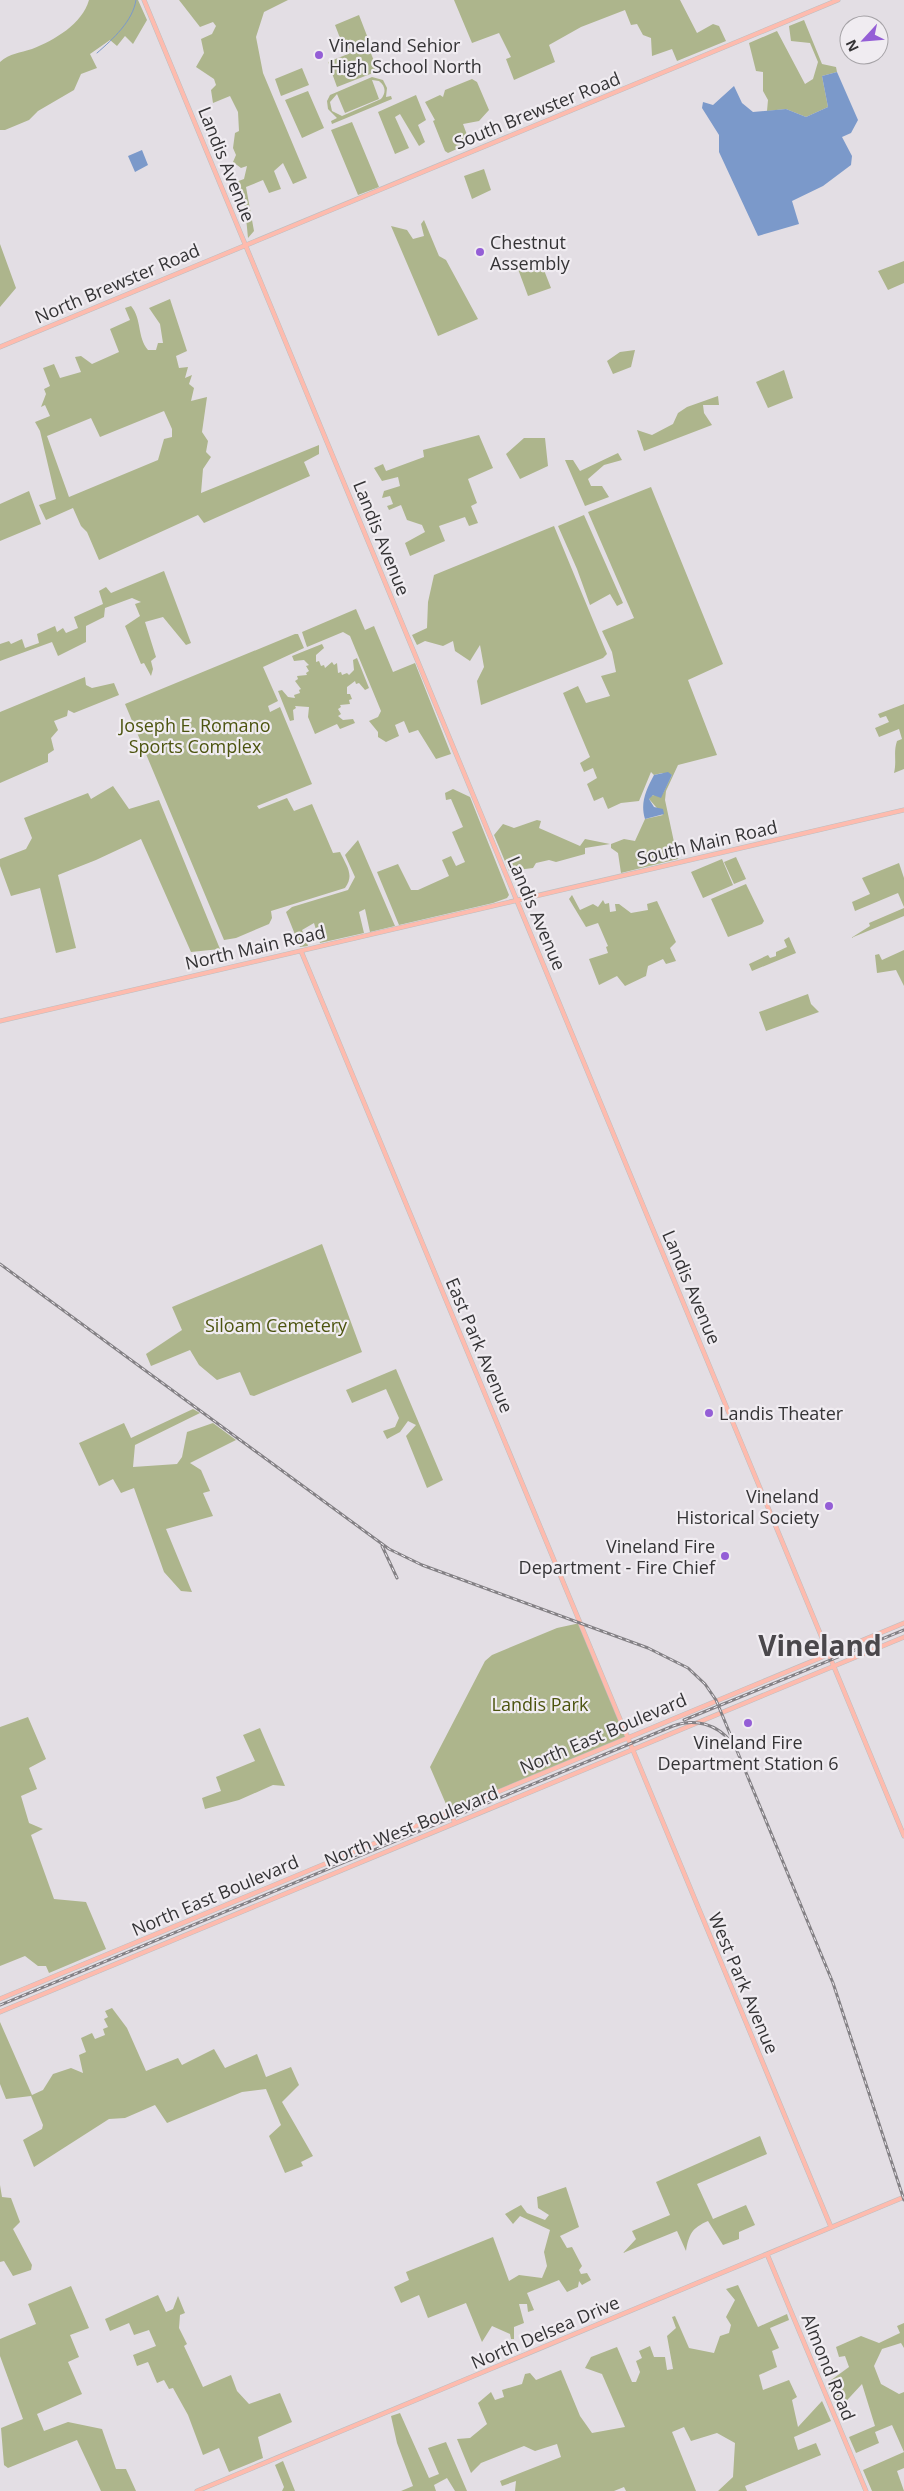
<svg xmlns="http://www.w3.org/2000/svg" width="904" height="2491" viewBox="0 0 904 2491" font-family="'Open Sans',sans-serif">
	<rect width="100%" height="100%" fill="#e3dee4"/>
	<path fill="#adb58c" fill-rule="evenodd" d="M89 0H138L147 20 133 44 125 36 117 46 110 40 90 54 97 68 81 74 74 90 38 111 29 120 5 130H0V62C10 53 20 53 32 49 55 40 82 24 89 0Z
		M179 0H288L264 12 256 37 263 73 307 178 293 184 283 163 274 171 281 189 269 193 263 180 246 187 254 231 248 238 245 207 233 183 244 179 247 166 241 168 233 162 236 155 233 148 235 133 239 131 238 112 230 96 213 103 211 90 216 85 214 79 196 67 204 53 201 39 212 34 216 26 213 22 200 27Z
		M454 0H680L697 33 713 24 719 26 726 41 677 61 672 49 652 56 651 38 643 35 637 24 631 25 625 10 581 27 549 45 555 62 514 80 506 59 511 57 499 33 472 43Z
		M359 15 369 41 345 51 335 25Z
		M804 20 822 64 836 67 837 72 822 76 828 107 806 117 786 109 767 111 768 100 763 91V72L756 71 749 43 777 31 805 84 813 79 818 62 810 43 791 41 789 26Z
		M368 46 378 71 337 87 328 62Z
		M302 68 309 85 281 96 275 79Z
		M372 77 383 80 387 88 386 97 391 96 392 99 332 124 331 121 337 118 328 109 327 101 330 95ZM372 80 379 81C386 86 386 93 381 99L342 116 332 111 330 102 337 94 345 113 379 99Z
		M472 79 477 82 489 110 479 121 463 124 470 143 448 153 445 151 433 121 435 120 425 102 440 95 443 97 445 90Z
		M308 91 324 128 302 138 285 100Z
		M416 95 426 120 418 125 425 142 419 146 400 114 395 117 409 148 395 154 378 112Z
		M352 122 379 187 358 195 331 130Z
		M484 169 491 190 472 199 464 176Z
		M424 220 439 256 446 260 478 319 438 336 391 226 407 230 413 239 424 236 421 224Z
		M0 244 16 288 0 307Z
		M540 260 551 288 528 296 518 269Z
		M904 261V283L888 290 878 271Z
		M170 299 187 351 176 356 179 368 188 367 185 378 192 375 189 384 194 388 191 401 207 397 202 432 208 441 206 452 211 457 203 469 201 493 319 445V454L304 462 310 476 204 523 198 515 99 560 87 532 81 526 73 508 46 520 39 505 56 499 40 431 35 422 50 416 45 405 41 407 46 394 44 389 50 386 43 368 54 364 60 378 81 372 75 357 81 356 92 364 119 352 110 329 130 320 125 308 131 306C142 319 137 337 148 350H156L158 343H163L160 324 149 308ZM164 411 172 429V437L164 439 158 460 69 497 47 436 91 418 100 437Z
		M635 350 631 367 613 374 607 361 620 352Z
		M784 370 793 398 768 408 756 382Z
		M718 396 719 405H703L704 413 712 425 644 451 637 430 652 435 673 424 678 413 687 407Z
		M479 435 493 468 468 479 477 503 471 506 478 523 469 526 465 517 439 526 445 541 410 556 405 543 425 532 422 525 407 520 401 505 389 510 387 506 393 504 390 496 382 498 384 491 400 486 398 477 382 481 374 468 383 464 386 471 424 457 423 450Z
		M524 438H545L548 466 520 479 506 454Z
		M618 453 622 460 604 465 588 479 591 486H602L609 497 585 506 565 460H573L580 471Z
		M651 487 723 664 688 680 717 755 678 765 666 791 665 800 674 842 677 843 679 854 678 859 621 873 618 853 611 848V844L624 839 635 841 645 819 663 815 649 799 650 796 663 793 672 775 662 773 654 775 651 772 639 801 621 803 608 809 603 797 594 801 587 784 597 778 593 768 584 772 580 763 590 757 563 693 578 686 586 703 610 696 601 676 616 672 612 652 602 631 634 618 588 512Z
		M29 491 41 524 0 541V504Z
		M584 515 623 603 617 606 610 594 590 605 577 569 558 526Z
		M554 526 607 654 603 658 481 705 477 681 484 667 480 645 470 661 455 651 453 641 443 646 425 641 417 645 412 635 427 628 428 602 434 575Z
		M164 571 191 643 186 645 163 617 145 622 156 657 151 661 153 669 151 676 144 663 141 664 125 626 140 616 135 604 141 602 132 598 105 608 104 617 86 626V642L58 656 52 642 0 661V644L9 641 11 644 22 639 25 648 39 643 37 634 55 626 57 632 63 628 66 633 78 628 74 617 103 604 99 591 106 587 111 593Z
		M356 609 365 630 374 626 393 672 415 663 451 754 436 759 418 730 409 733 404 721 395 725 399 736 386 742 378 737V732L369 721 378 717 381 711 350 636 343 632 307 647 302 632Z
		M295 634H298L304 648 263 667 278 701 268 706 270 712 280 707 312 784 257 806 259 809 287 798 294 811 312 804 333 853 340 852C346 865 355 875 345 888L271 911 272 918 269 924 236 938 224 940 125 704Z
		M322 644 324 648 316 655V662L319 661 321 666 324 665 325 668 332 662 334 665 337 663 338 673 341 672 342 675 347 673 349 675 354 670 353 660 357 658 369 688 365 690 359 683 356 684 355 681 347 687V694H350L352 699 349 700 350 704 340 705 341 707 338 709 341 714 338 716 343 720 353 719 355 723 340 729 337 724 315 734 308 717 309 707 295 706 296 708 293 710 294 720 290 721 278 691 282 690 288 697 295 698 294 695 300 693 299 690 301 689 295 681 298 679 297 676 307 675 306 673 309 671 306 666 309 665 304 660 294 661 292 656Z
		M85 677 86 685 92 688 114 683 119 695 74 713 68 710 67 716 54 721 58 730 51 738 54 750 48 754V762L0 783V712Z
		M904 704V769L894 773C897 761 893 753 897 741L902 739 899 729 879 737 875 728 889 722 886 716 880 718 878 714Z
		M113 786 129 809 159 800 220 949 191 952 141 839 96 860 58 875 76 948 56 953 40 888 11 896 0 866V859L26 849 32 838 24 818 88 793 91 799Z
		M453 789 470 797 509 895 507 898 493 903 399 925 377 872 398 864 411 890H418L449 876 442 860 451 856 456 866 465 862 452 832 463 827 451 799 446 800 445 793Z
		M537 820 541 821 539 828 580 846 585 839 610 844 585 848V854L556 862 549 860 536 863 533 868 509 871 494 835 503 824 514 828Z
		M358 840 395 926 370 932 365 909 359 912 364 933 320 943 314 923 302 930 308 946 300 947 286 912 292 907 348 890 355 877 345 855Z
		M736 857 746 879 734 884 724 862Z
		M722 859 733 885 703 898 691 872Z
		M899 863 904 878V907L898 893 855 911 852 902 870 894 862 878Z
		M746 884 764 921 762 924 728 937 711 899Z
		M572 895 580 910 593 904 598 907 603 900 605 904 609 903 610 912 616 911 615 904H619L631 913 648 910 647 904 657 901 676 942 670 948 676 961 666 964 663 959 648 966 646 976 625 986 617 976 599 985 589 959 608 953 606 947 608 946 598 923 586 927 569 899Z
		M904 908V916L851 938 870 926 869 923Z
		M789 937 796 953 752 971 749 964 768 955 770 958 776 956V952L787 947 784 940Z
		M904 950V986L896 970 877 973 875 955 879 954 882 960Z
		M808 994 811 1004 819 1012 766 1031 759 1012Z
		M322 1244 362 1352 254 1396 250 1395 240 1372 217 1380 199 1365 190 1350 151 1366 146 1354 182 1330 172 1307Z
		M396 1369 443 1480 427 1488 406 1436 416 1425 408 1421 400 1432 387 1439 383 1431 395 1427 399 1418 386 1389 352 1403 346 1390Z
		M193 1409 200 1413 135 1445 133 1467 177 1464 182 1457 187 1432 213 1423 236 1440 190 1463 201 1470 210 1491 203 1493 213 1516 166 1529 192 1592 181 1591 164 1572 134 1488 121 1493 113 1479 99 1486 79 1443 124 1423 131 1438Z
		M580 1623 628 1738 449 1811 430 1767 485 1661 492 1655 557 1628Z
		M28 1717 46 1759 29 1768 37 1789 21 1796 29 1823 43 1829 31 1835 54 1899 86 1902 106 1949 49 1973 46 1966H38L25 1956 0 1966V1727Z
		M260 1728 285 1786 273 1785 239 1800 205 1809 202 1798 221 1791 216 1777 255 1761 243 1735Z
		M112 2008 127 2028 146 2071 178 2058 182 2065 214 2049 225 2068 257 2054 266 2077 291 2067 299 2085 282 2102 313 2156 301 2162 303 2166 285 2173 269 2136 281 2125 266 2089 242 2092 167 2123 155 2105 125 2118 109 2119 34 2167 23 2140 42 2129 43 2125 31 2096 6 2099 0 2084V2022L32 2095 43 2090 53 2074 71 2068 83 2073 79 2055 86 2052 81 2038 92 2033 95 2039 105 2035 103 2029 108 2027 104 2019 108 2017 105 2011Z
		M760 2136 767 2154 697 2184 713 2219 746 2205 755 2225 739 2232V2239L723 2245 708 2221C692 2228 689 2234 686 2251L677 2231 623 2253 636 2239 632 2231 670 2215 656 2182Z
		M0 2185 2 2197 11 2198 20 2222 13 2229 32 2265 31 2270 13 2276 4 2261 0 2262Z
		M566 2187 579 2227 560 2236 567 2248 572 2247 582 2266 579 2270 581 2274 587 2273 591 2280 582 2285 579 2281 578 2287 567 2292 559 2280 527 2293 534 2310 528 2312 527 2304H519L524 2323 514 2327V2339H511L510 2334 492 2326 482 2342 466 2303 428 2318 419 2295 401 2303 394 2287 409 2280 406 2272 493 2237 509 2281 519 2275 542 2278 547 2266 544 2252 550 2230 520 2216 513 2224 505 2214 521 2205 527 2213 545 2220 549 2215 538 2208 537 2197Z
		M738 2285 758 2327 787 2314 789 2320 770 2328 779 2348 772 2351 777 2367 759 2375 763 2390 789 2380 797 2397 792 2400 798 2427 822 2401 831 2421 794 2437 798 2450 816 2443 821 2455 745 2486 747 2491H718L733 2477 735 2443 717 2433 691 2441 684 2427 672 2432 696 2491H626L624 2487 614 2491H515L516 2481 502 2486 500 2481 561 2457 557 2444 535 2451 524 2446 481 2463 471 2473 457 2439 470 2438 487 2424 478 2403 491 2392 495 2400 504 2397 502 2390 522 2384 525 2374 530 2373 536 2380 561 2370 580 2416 592 2433 625 2427 602 2374 585 2368 591 2357 617 2347 632 2382H636L640 2372 636 2361 642 2358 639 2351 650 2346 654 2357H665L667 2370 673 2369 667 2336 676 2328 672 2317 675 2316 689 2348 714 2353 720 2336 729 2333 731 2325 726 2317 735 2300 726 2289Z
		M71 2286 89 2328 70 2335 79 2357 68 2362 82 2394 37 2414 44 2431 68 2422 102 2429 116 2469H126L136 2491H101L77 2440 8 2468 4 2465 1 2428 23 2419 0 2356V2339L36 2324 28 2304Z
		M158 2295 166 2312 173 2309 178 2296 185 2313 180 2315 179 2328 187 2344 184 2346 203 2387 231 2375 237 2391 249 2404 280 2393 292 2422 258 2437 263 2458 229 2472 219 2448 203 2455 188 2415 173 2388 169 2389 164 2380 157 2383 148 2362 137 2366 133 2355 156 2346 149 2330 134 2335 129 2323 110 2331 105 2319Z
		M904 2323V2348L901 2343 882 2349 874 2366 881 2384 899 2394 904 2392V2452L892 2425 875 2432 879 2443 856 2453 849 2437 875 2426 862 2384 838 2410 827 2383 849 2367 845 2356 839 2357 836 2347 861 2336 879 2343 900 2333 897 2326Z
		M400 2413 429 2478 439 2474 428 2448 446 2442 467 2491H455L447 2478 434 2485 436 2491H401L413 2486 397 2443 391 2416Z
		M904 2452V2468L897 2471 904 2491H872L863 2470Z
		M283 2461 295 2491H282L284 2487 275 2465Z"/>
	<path fill="#7b99ca" d="M837 72 858 120 851 133 842 137 852 156 851 165 823 186 792 201 799 224 758 236 719 152V135L702 108 703 102 713 105 734 86 742 103 753 112 786 109 806 117 828 107 822 76Z
		M142 150 148 165 135 172 128 156Z
		M668 772 672 775 661 798 653 795 649 799 654 807 663 809 664 814 645 819C640 803 646 790 654 775Z"/>
	<g fill="none" stroke-linecap="round" stroke-linejoin="round">
		<path stroke="#7b99ca" stroke-width="1" d="M97 53C113 39 133 21 136 0"/>
		<defs>
			<path id="major" d="M144 0 904 1836
				M0 347 838 0
				M301 951 831 2227
				M0 1021 904 810
				M449 1811 455 1823
				M0 1999 904 1623
				M0 2012 904 1637
				M767 2254 866 2491
				M197 2491 904 2197"/>
		</defs>
		<use href="#major" stroke="#bebebf" stroke-width="5"/>
		<use href="#major" stroke="#febbae" stroke-width="4"/>
		<defs>
			<path id="rail" d="M0 1264 389 1549 422 1565 648 1648 688 1668 705 1684 716 1700 833 1983 904 2200
				M382 1546 397 1578
				M684 1720 904 1630
				M0 2005 673 1726C695 1718 717 1724 731 1742"/>
		</defs>
		<use href="#rail" stroke="#848185" stroke-width="3"/>
		<use href="#rail" stroke="#f0ecf1" stroke-width="1" stroke-dasharray="4" stroke-linecap="butt"/>
	</g>
	<g fill="#945ed6" stroke="#f0ecf1" stroke-width="2">
		<circle cx="319" cy="55" r="5"/>
		<circle cx="480" cy="252" r="5"/>
		<circle cx="709" cy="1413" r="5"/>
		<circle cx="829" cy="1506" r="5"/>
		<circle cx="725" cy="1556" r="5"/>
		<circle cx="748" cy="1723" r="5"/>
	</g>
	<g text-anchor="middle" dominant-baseline="central" stroke-width="4.5" stroke-linejoin="round" paint-order="stroke">
		<g font-size="18" fill="#353436" stroke="#f0ecf1" text-anchor="start">
			<text x="329" y="45">Vineland Sehior<tspan x="329" dy="21">High School North</tspan></text>
			<text x="490" y="242">Chestnut<tspan x="490" dy="21">Assembly</tspan></text>
			<text x="719" y="1413">Landis Theater</text>
			<text x="819" y="1496" text-anchor="end">Vineland<tspan x="819" dy="21">Historical Society</tspan></text>
			<text x="715" y="1546" text-anchor="end">Vineland Fire<tspan x="715" dy="21">Department - Fire Chief</tspan></text>
			<text x="748" y="1742" text-anchor="middle">Vineland Fire<tspan x="748" dy="21">Department Station 6</tspan></text>
		</g>
		<g font-size="18" fill="#353436" stroke="#f0ecf1">
			<text transform="translate(537 110) rotate(-22)">South Brewster Road</text>
			<text transform="translate(227 164) rotate(68)">Landis Avenue</text>
			<text transform="translate(117 283) rotate(-23)">North Brewster Road</text>
			<text transform="translate(382 538) rotate(68)">Landis Avenue</text>
			<text transform="translate(707 842) rotate(-13)">South Main Road</text>
			<text transform="translate(537 913) rotate(67)">Landis Avenue</text>
			<text transform="translate(255 947) rotate(-13)">North Main Road</text>
			<text transform="translate(692 1287) rotate(67)">Landis Avenue</text>
			<text transform="translate(480 1345) rotate(67)">East Park Avenue</text>
			<text transform="translate(603 1733) rotate(-23)">North East Boulevard</text>
			<text transform="translate(411 1826) rotate(-22)">North West Boulevard</text>
			<text transform="translate(215 1895) rotate(-23)">North East Boulevard</text>
			<text transform="translate(744 1983) rotate(67)">West Park Avenue</text>
			<text transform="translate(545 2332) rotate(-23)">North Delsea Drive</text>
			<text transform="translate(829 2367) rotate(68)">Almond Road</text>
		</g>
		<g font-size="18" fill="#4c540f" stroke="#f0ecf1">
			<text x="195" y="725">Joseph E. Romano<tspan x="195" dy="21">Sports Complex</tspan></text>
			<text x="276" y="1325">Siloam Cemetery</text>
			<text x="540" y="1704">Landis Park</text>
		</g>
		<g font-size="28" font-weight="bold" fill="#4a474b" stroke="#f0ecf1">
			<text x="820" y="1645">Vineland</text>
		</g>
	</g>
	<g transform="translate(864 40) rotate(244)"><circle r="24" fill="#f0ecf1" stroke="#a5a2a6"/>
	<path d="M0-4L9 19L0 12L-9 19Z" fill="#945ed6"/>
	<text y="-8" font-size="14" font-weight="bold" text-anchor="middle" fill="#353436">N</text>
	</g>
</svg>
